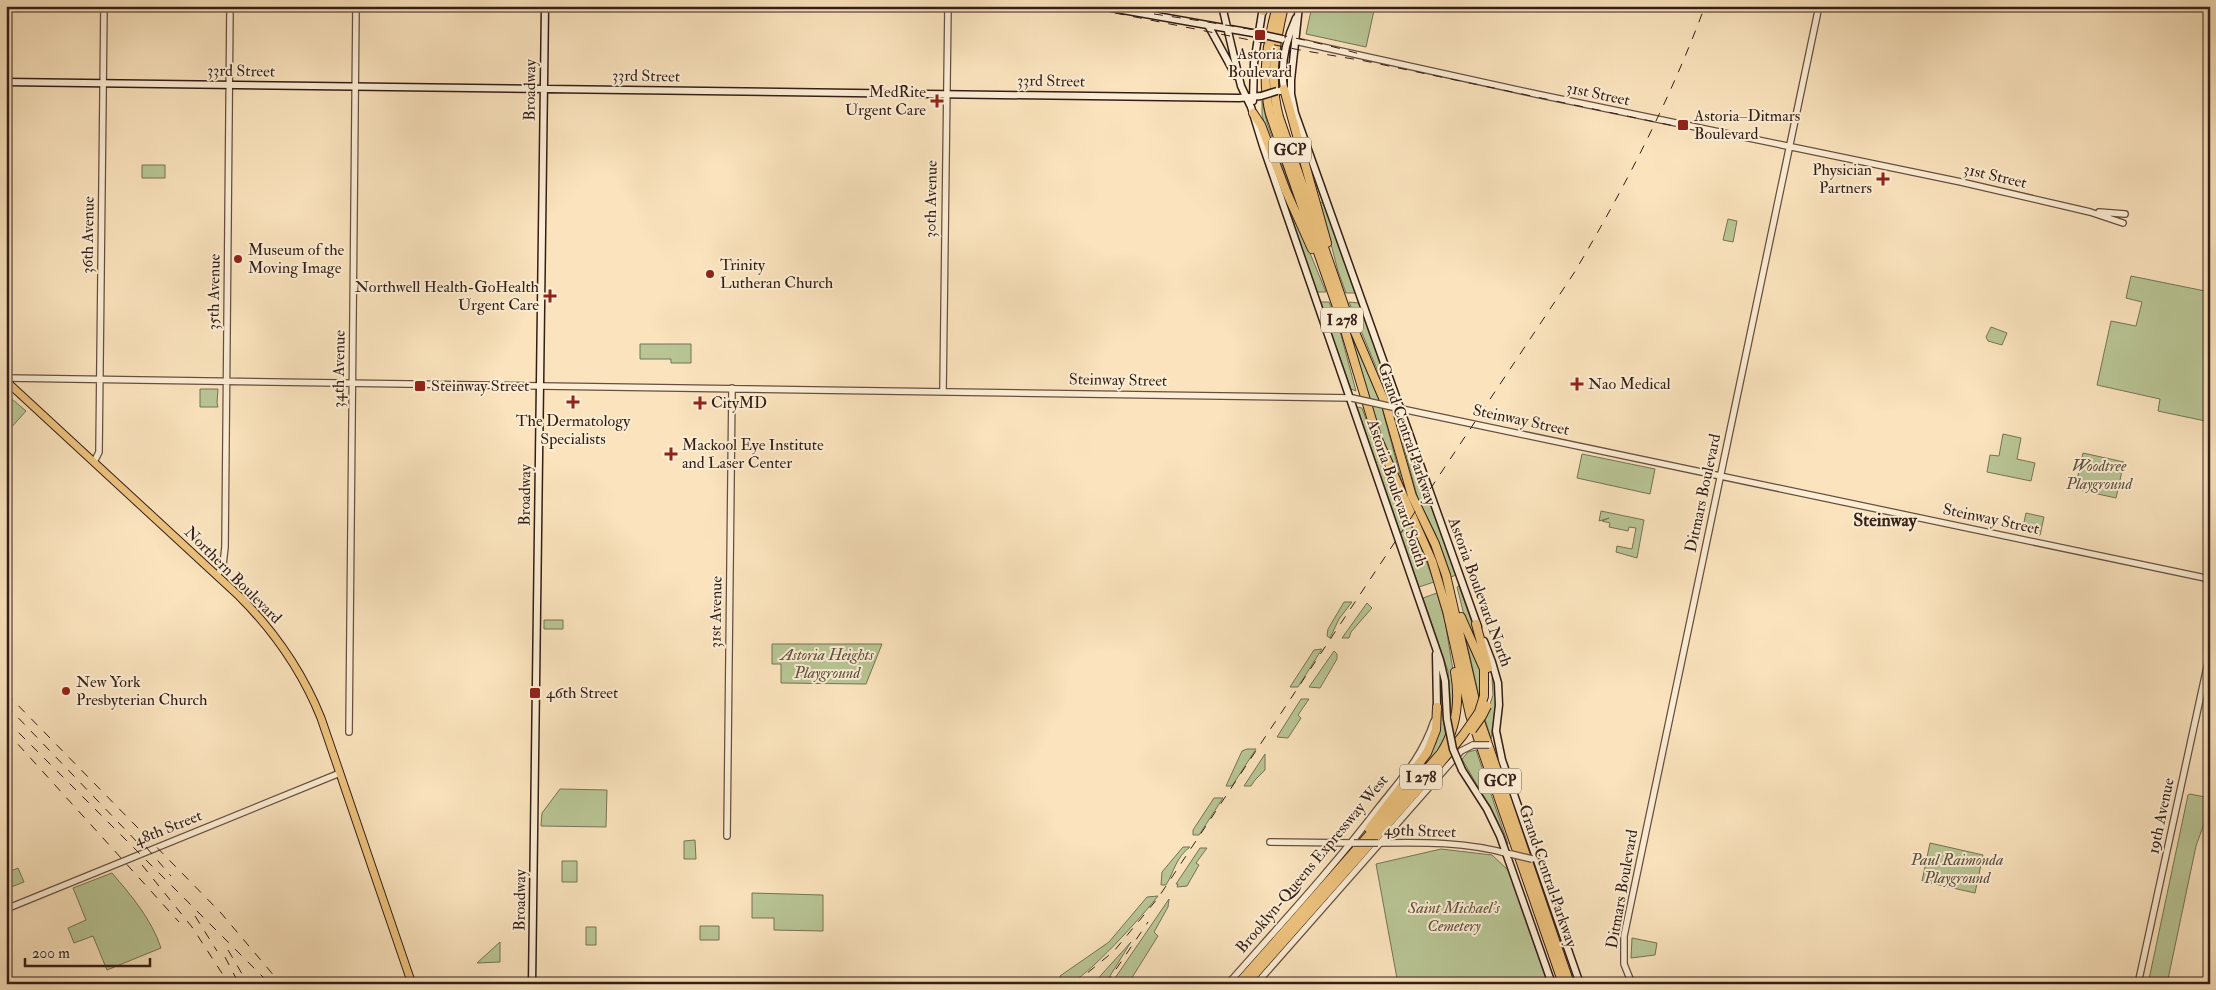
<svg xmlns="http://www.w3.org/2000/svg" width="2216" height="990" viewBox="0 0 2216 990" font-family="'IM FELL Double Pica',serif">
	<rect width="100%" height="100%" fill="#fae3bd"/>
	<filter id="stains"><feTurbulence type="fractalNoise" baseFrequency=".004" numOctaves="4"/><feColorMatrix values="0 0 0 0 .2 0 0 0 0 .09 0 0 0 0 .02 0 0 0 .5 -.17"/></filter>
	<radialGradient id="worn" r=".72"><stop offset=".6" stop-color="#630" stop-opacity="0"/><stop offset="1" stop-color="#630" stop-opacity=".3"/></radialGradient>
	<path fill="#b9c595" stroke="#767256" d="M1312 6H1375L1366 47 1306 34Z
		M1262 101 1267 123 1292 192 1265 127 1262 114Z
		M142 165H165V178H142Z
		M1286 202H1289L1326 292H1317Z
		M1320 202 1324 203 1355 293H1346L1338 271Z
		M1728 219 1737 221 1733 242 1723 240Z
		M2131 276 2210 292V422L2158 411 2160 399 2097 385 2111 321 2136 326 2142 302 2126 298Z
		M1320 302H1329L1338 324 1356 391 1351 389Z
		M1349 302 1359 303 1394 399 1389 398Z
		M1991 327 2007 333 2002 345 1988 341 1986 337Z
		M1348 329 1379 397 1405 493C1378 442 1362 384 1348 329Z
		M640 344H691V363H671V359H640Z
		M200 389H218L217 403 218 407H200Z
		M6 394 26 411 9 430 6 428Z
		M1357 407 1362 408 1393 494 1417 536 1434 582 1419 587Z
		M1395 415 1400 416 1456 575 1451 577 1436 535 1418 499Z
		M2003 434 2021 438 2017 459 2035 463 2031 481 1987 472 1990 455 1999 456Z
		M2083 453 2124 462 2116 498 2075 489Z
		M1582 454 1655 469 1650 494 1577 478Z
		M1601 511 1644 520 1637 558 1616 552 1617 546 1632 549 1636 528 1629 527 1628 531 1609 527 1610 523 1602 521 1609 518 1599 521Z
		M2026 513 2044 517 2040 535 2022 531Z
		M1459 586 1485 659 1465 619 1457 587Z
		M1437 593 1445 621 1455 683 1456 706 1452 725 1448 671 1423 598Z
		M1344 602H1352L1339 619 1330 638 1327 636 1328 629Z
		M1367 603 1372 608 1351 632 1349 638H1342Z
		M544 620H563V629H544Z
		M1466 639C1479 657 1484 679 1480 701Z
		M772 644H882L866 684 781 683V664H772Z
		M1322 649 1298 687H1290L1314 650Z
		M1334 651 1337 654V659L1320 688 1309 687Z
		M1492 678H1494C1498 699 1494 718 1491 739L1485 719 1493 695Z
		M1301 699H1309L1298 715 1301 718 1288 738 1277 737Z
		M1442 710 1446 739 1428 765 1416 777 1436 743Z
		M1247 749H1256L1232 786H1226L1242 751Z
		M1476 750 1508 844 1507 845 1496 818 1462 759 1468 752Z
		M1265 754V770L1255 780 1251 786H1244Z
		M560 789 607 790 606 827 541 826 542 813Z
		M2190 794 2210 798V817L2206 818 2196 846 2167 984H2148L2188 795Z
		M1214 798H1223L1199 835H1193V830Z
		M695 840 696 859H684V841Z
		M1930 843 1983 855 1975 893 1922 881Z
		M1183 847H1190C1176 857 1174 872 1166 885H1161L1162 872Z
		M1200 848H1207L1196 863 1199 865 1187 886 1177 887 1178 884H1176Z
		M1441 849 1492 855 1509 871 1548 984H1398L1376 864Z
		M562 861H577V882H562Z
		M18 868 24 882 6 889V873Z
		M112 873C131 895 152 920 161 948L107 970 93 936 74 943 68 928 86 920 73 888Z
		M752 893 823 895V931L774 930V918H752Z
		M1158 896C1145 913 1085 980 1068 984 1063 985 1057 984 1052 984L1061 979 1060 976 1109 942 1147 897Z
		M1169 899 1168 907 1154 932 1158 936 1128 984H1111Z
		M700 926H719V940H700Z
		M586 927H596V945H586Z
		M1632 938 1657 943 1655 955 1631 958Z
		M500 942V962L477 963Z
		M1131 942 1105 984H1093Z"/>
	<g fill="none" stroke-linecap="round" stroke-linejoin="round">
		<defs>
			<path id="tertiary" d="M1295 41 1536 94 1961 182 2090 212 2123 223
				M2099 212 2125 214
				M6 378 1352 398
				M943 391 948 6
				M1397 408 2210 579
				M94 462 99 452 104 6
				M217 576 223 565 225 547 230 6
				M349 732 356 6
				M727 836 732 388
				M1270 842 1354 843
				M1379 843C1421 842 1468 842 1509 854
				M6 909 340 773
				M1228 984C1279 926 1332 869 1379 807 1402 778 1422 757 1434 721
				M1256 984 1461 751 1473 745
				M1632 984 1624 964V936L1819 6
				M2138 984 2210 653"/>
			<path id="secondary" d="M1100 6 1264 35
				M1222 6 1241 86 1251 107 1263 146 1440 660 1445 681 1447 719
				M1299 6 1291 80V94L1295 113 1478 627
				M1208 25 1236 76
				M6 82 1239 98 1261 96
				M1280 91 1284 89C1280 65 1286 40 1296 18
				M1253 101 1254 63 1263 7
				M1484 641 1492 662 1498 683 1499 705 1496 731 1502 760 1580 984
				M1436 654 1437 707
				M1462 770 1487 809 1500 836 1552 984
				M532 984 545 6"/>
			<path id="primary" d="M6 381 239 596C275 632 302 671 321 718L412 984"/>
			<path id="motorway" d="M1277 6C1267 42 1261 78 1270 114L1344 327 1377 437 1432 561 1447 611 1470 715 1563 984
				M1284 6C1275 44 1269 80 1279 117L1346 311 1386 405 1412 496 1435 544 1446 575 1479 718 1570 984
				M1263 11 1264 6
				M1284 89 1327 243
				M1253 113 1261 125 1286 191 1312 249
				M1461 617 1484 669V696
				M1476 624 1488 668
				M1369 829 1427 753 1436 730 1437 707
				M1238 984 1441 753C1457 728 1460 701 1455 672
				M1246 984 1430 776 1463 735"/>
		</defs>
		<use href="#tertiary" stroke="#664f40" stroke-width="8"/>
		<use href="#secondary" stroke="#341e16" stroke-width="9"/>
		<use href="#primary" stroke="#341e16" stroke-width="9"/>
		<use href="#motorway" stroke="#341e16" stroke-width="10"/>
		<use href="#tertiary" stroke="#fcedd4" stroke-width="5.5"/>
		<use href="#secondary" stroke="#fcedd4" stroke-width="6"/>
		<use href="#primary" stroke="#edc27e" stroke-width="7"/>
		<use href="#motorway" stroke="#edc27e" stroke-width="8"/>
		<path stroke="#341e16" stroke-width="1" stroke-dasharray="9 9" stroke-linecap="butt" d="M1080 6 1300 50 1365 61 1746 141
			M1154 14C1223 24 1293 35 1360 54
			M6 693 221 913 281 984
			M6 705 140 845
			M6 720 270 984
			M6 731 179 922
			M146 847 171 876
			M142 865 192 927 229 984
			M195 916 217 951
			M228 950 248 984
			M225 957 239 984
			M1074 984 1114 951 1158 898 1574 273C1625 187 1670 100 1705 6
			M1106 984 1148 922"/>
		<defs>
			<path id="tertiary-bridge" d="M1352 398 1397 408
				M1473 745H1489
				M1354 843H1378
				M1511 854 1532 859"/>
			<path id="secondary-bridge" d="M1264 35 1282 39
				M1261 96 1277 91
				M1447 719 1453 749 1462 770"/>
			<path id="motorway-bridge" d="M1472 730 1482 716 1487 706
				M1463 735 1479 712 1484 696"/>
		</defs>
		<use href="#tertiary-bridge" stroke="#664f40" stroke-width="8" stroke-linecap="butt"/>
		<use href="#secondary-bridge" stroke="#341e16" stroke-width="9" stroke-linecap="butt"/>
		<use href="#motorway-bridge" stroke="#341e16" stroke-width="10" stroke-linecap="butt"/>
		<use href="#tertiary-bridge" stroke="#fcedd4" stroke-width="5.5"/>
		<use href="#secondary-bridge" stroke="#fcedd4" stroke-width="6"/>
		<use href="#motorway-bridge" stroke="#edc27e" stroke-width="8"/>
	</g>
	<g fill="#8f2418" stroke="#fcedd4" stroke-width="2">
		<rect x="1254" y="29" width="12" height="12" rx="2.5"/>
		<path d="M934.5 93.5h5v5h5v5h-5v5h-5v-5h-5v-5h5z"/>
		<rect x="1677" y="119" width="12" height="12" rx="2.5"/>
		<path d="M1880.5 171.5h5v5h5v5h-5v5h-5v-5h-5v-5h5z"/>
		<circle cx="238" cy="259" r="5"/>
		<circle cx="710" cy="274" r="5"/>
		<path d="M547.5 288.5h5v5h5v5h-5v5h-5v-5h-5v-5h5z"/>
		<path d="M1574.5 376.5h5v5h5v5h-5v5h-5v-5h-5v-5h5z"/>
		<rect x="414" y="380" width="12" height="12" rx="2.5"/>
		<path d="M570.5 394.5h5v5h5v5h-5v5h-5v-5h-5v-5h5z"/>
		<path d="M697.5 395.5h5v5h5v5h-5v5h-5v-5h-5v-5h5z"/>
		<path d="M668.5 446.5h5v5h5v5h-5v5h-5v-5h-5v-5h5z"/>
		<circle cx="66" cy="691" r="5"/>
		<rect x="529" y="687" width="12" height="12" rx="2.5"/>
	</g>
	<g text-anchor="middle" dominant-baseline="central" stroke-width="4" stroke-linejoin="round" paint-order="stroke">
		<g fill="#fcedd4" stroke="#705c4f" stroke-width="1">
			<rect x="1269" y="137.5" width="42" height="25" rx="4"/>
			<rect x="1321" y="307.5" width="42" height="25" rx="4"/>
			<rect x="1400" y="764.5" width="42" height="25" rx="4"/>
			<rect x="1479" y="768.5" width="42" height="25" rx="4"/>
		</g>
		<g font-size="15" font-weight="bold" fill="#341e16">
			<text x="1290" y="150">GCP</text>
			<text x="1342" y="320">I 278</text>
			<text x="1421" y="777">I 278</text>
			<text x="1500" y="781">GCP</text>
		</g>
		<g font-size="16" fill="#341e16" stroke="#fcedd4" text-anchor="start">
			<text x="1260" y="54" text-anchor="middle">Astoria<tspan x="1260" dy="18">Boulevard</tspan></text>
			<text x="926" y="92" text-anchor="end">MedRite<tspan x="926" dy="18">Urgent Care</tspan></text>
			<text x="1694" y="116">Astoria–Ditmars<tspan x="1694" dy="18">Boulevard</tspan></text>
			<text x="1872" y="170" text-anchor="end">Physician<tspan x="1872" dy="18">Partners</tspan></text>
			<text x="248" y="250">Museum of the<tspan x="248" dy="18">Moving Image</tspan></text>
			<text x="720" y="265">Trinity<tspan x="720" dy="18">Lutheran Church</tspan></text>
			<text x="539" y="287" text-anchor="end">Northwell Health-GoHealth<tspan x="539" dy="18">Urgent Care</tspan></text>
			<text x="1588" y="384">Nao Medical</text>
			<text x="431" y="386">Steinway Street</text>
			<text x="711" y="403">CityMD</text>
			<text x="573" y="421" text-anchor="middle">The Dermatology<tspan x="573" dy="18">Specialists</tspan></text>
			<text x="682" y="445">Mackool Eye Institute<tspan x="682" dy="18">and Laser Center</tspan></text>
			<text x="76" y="682">New York<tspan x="76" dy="18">Presbyterian Church</tspan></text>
			<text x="546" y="693">46th Street</text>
		</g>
		<g font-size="16" fill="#341e16" stroke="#fcedd4">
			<text transform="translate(241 71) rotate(1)">33rd Street</text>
			<text transform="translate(646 76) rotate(1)">33rd Street</text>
			<text transform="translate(1051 81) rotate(1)">33rd Street</text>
			<text transform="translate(530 90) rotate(-89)">Broadway</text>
			<text transform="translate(1598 94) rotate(12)">31st Street</text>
			<text transform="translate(1995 176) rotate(13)">31st Street</text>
			<text transform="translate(931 199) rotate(-89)">30th Avenue</text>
			<text transform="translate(88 235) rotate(-89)">36th Avenue</text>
			<text transform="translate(214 292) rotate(-89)">35th Avenue</text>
			<text transform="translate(339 369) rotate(-89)">34th Avenue</text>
			<text transform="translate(1118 380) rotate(1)">Steinway Street</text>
			<text transform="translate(1521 420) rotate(12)">Steinway Street</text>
			<text transform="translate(1407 434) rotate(71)">Grand Central Parkway</text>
			<text transform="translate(1397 493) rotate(71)">Astoria Boulevard South</text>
			<text transform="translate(1703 493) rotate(-78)">Ditmars Boulevard</text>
			<text transform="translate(525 495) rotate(-89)">Broadway</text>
			<text transform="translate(1991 519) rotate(12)">Steinway Street</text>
			<text transform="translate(233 575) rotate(45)">Northern Boulevard</text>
			<text transform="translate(1480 592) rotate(70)">Astoria Boulevard North</text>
			<text transform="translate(716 612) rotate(-89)">31st Avenue</text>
			<text transform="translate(2161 816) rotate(-78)">19th Avenue</text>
			<text transform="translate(168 828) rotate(-22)">48th Street</text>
			<text transform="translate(1420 831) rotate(2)">49th Street</text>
			<text transform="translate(1312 864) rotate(-50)">Brooklyn-Queens Expressway West</text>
			<text transform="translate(1548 876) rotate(71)">Grand Central Parkway</text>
			<text transform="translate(1622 889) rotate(-80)">Ditmars Boulevard</text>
			<text transform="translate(520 900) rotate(-89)">Broadway</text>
		</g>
		<g font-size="16" font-style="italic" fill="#5c503c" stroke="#fcedd4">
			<text x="2099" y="466">Woodtree<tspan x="2099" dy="18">Playground</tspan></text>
			<text x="827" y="655">Astoria Heights<tspan x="827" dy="18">Playground</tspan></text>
			<text x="1957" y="860">Paul Raimonda<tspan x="1957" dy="18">Playground</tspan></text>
			<text x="1454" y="908">Saint Michael’s<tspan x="1454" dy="18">Cemetery</tspan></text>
		</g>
		<g font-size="18" font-weight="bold" fill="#341e16" stroke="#fcedd4">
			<text x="1885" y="520">Steinway</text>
		</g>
	</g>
	<rect width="2216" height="990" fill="none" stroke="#fae3bd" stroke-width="25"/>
	<rect x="8" y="8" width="2201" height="975" fill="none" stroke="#341e16" stroke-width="2.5"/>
	<rect x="12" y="12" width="2191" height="965" fill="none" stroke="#341e16"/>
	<path d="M25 958v8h125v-8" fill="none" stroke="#341e16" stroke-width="2.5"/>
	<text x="32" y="958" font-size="15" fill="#341e16" stroke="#fcedd4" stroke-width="4" paint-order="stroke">200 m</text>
	<rect width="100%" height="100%" filter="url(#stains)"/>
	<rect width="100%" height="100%" fill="url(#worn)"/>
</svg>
